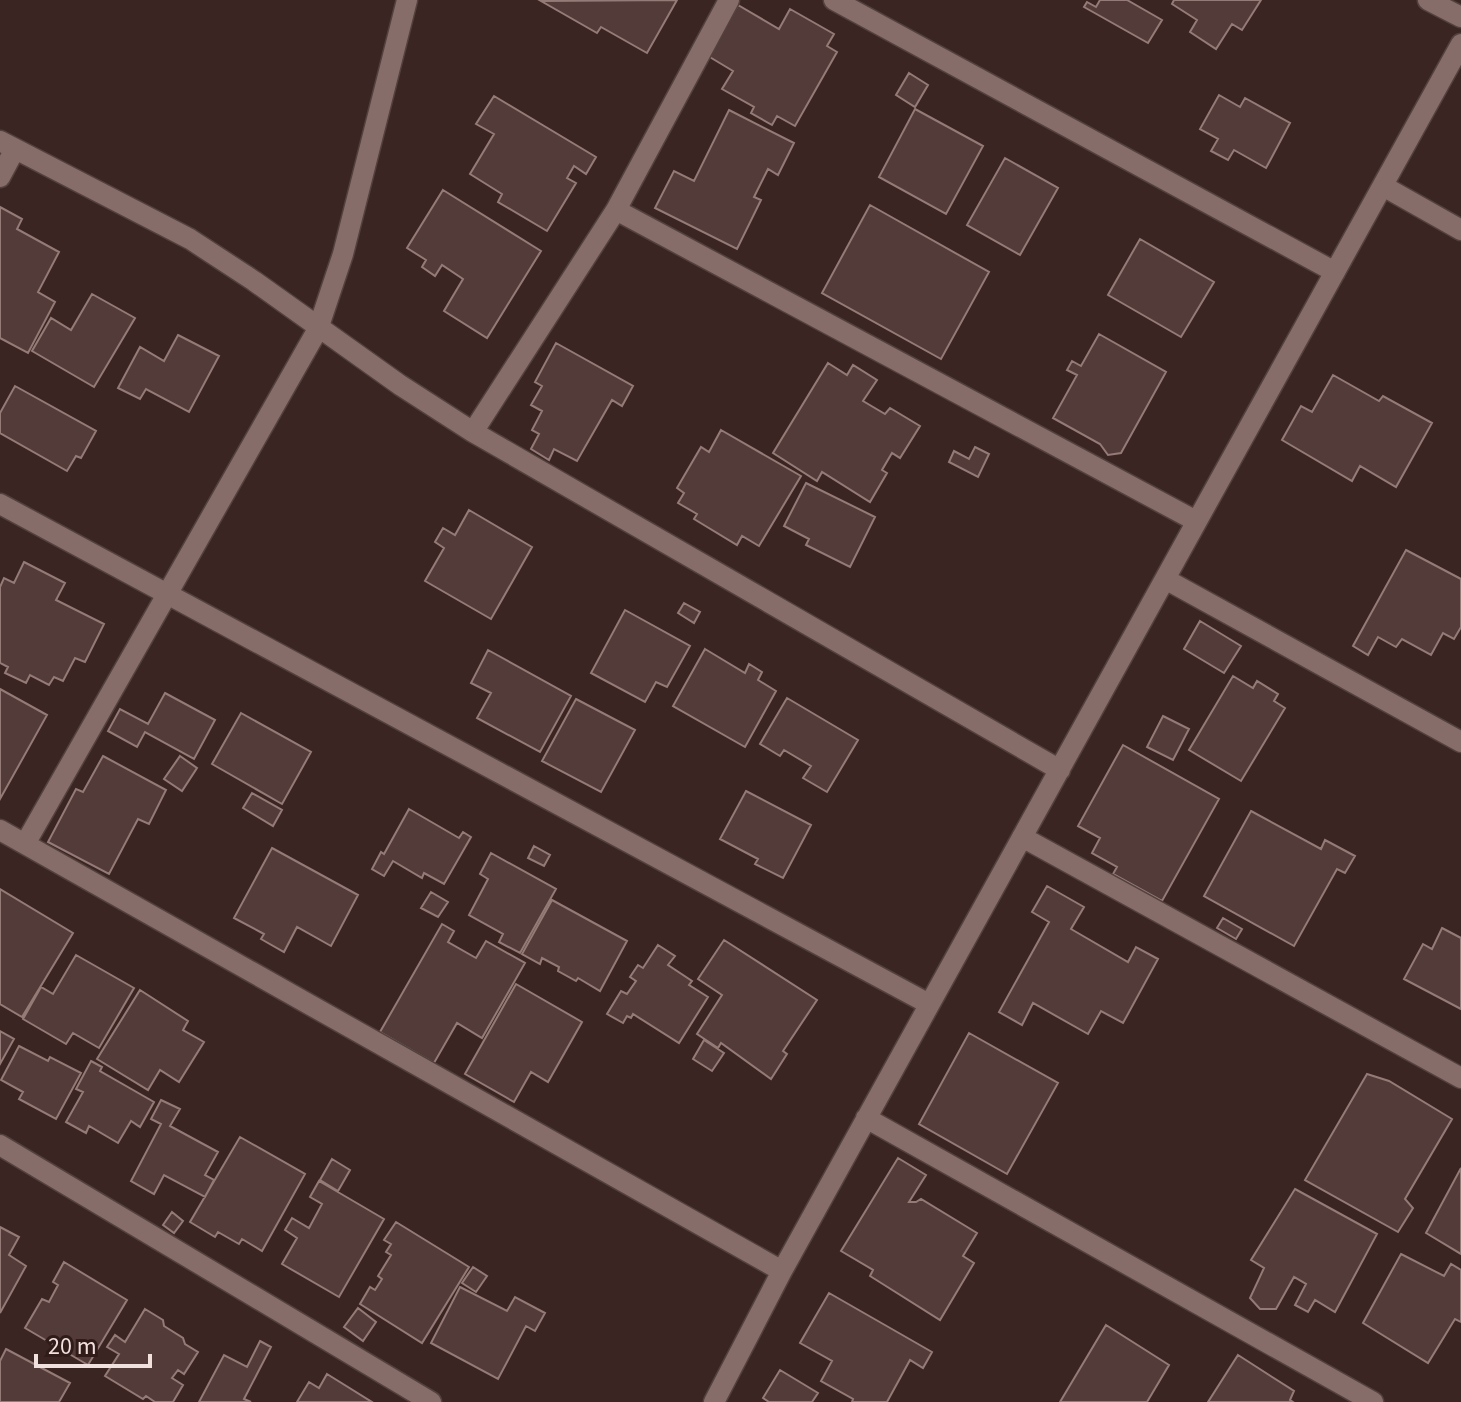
<svg xmlns="http://www.w3.org/2000/svg" width="1461" height="1402" viewBox="0 0 1461 1402" font-family="'Source Sans 3',sans-serif">
	<rect width="100%" height="100%" fill="#3a2522"/>
	<path fill="#523b38" stroke="#957b77" stroke-width="2" d="M677 0 647 53 601 27 597 33 541 1Z
		M1100 0H1127L1162 20 1148 43 1084 7 1087 2 1096 7Z
		M1174 0H1261L1242 30 1232 24 1216 49 1190 32 1197 20 1172 4Z
		M738 5 779 29 790 9 834 34 827 46 837 52 795 126 777 116 772 125 751 113 754 107 722 89 733 71 708 56Z
		M909 73 928 85 915 107 896 95Z
		M1219 95 1240 107 1245 98 1290 123 1266 168 1234 150 1228 160 1211 151 1218 139 1200 129Z
		M494 96 596 157 586 174 574 166 567 178 576 183 547 231 498 202 502 194 470 174 494 134 476 124Z
		M915 109 983 146 946 214 879 177Z
		M729 110 794 143 778 175 768 169 754 197 761 200 737 249 655 208 674 171 694 181Z
		M1005 158 1058 188 1020 255 967 225Z
		M443 190 541 251 487 338 444 311 463 279 442 265 435 276 422 267 426 260 407 248Z
		M870 205 989 272 941 359 822 293Z
		M0 207 22 219 17 229 59 252 38 292 55 302 28 353 0 338Z
		M1140 239 1214 282 1181 337 1108 295Z
		M92 294 135 318 94 387 32 351 51 318 71 330Z
		M1099 334 1166 372 1121 453 1108 455 1100 444 1053 418 1077 375 1067 370 1072 361 1081 366Z
		M178 335 219 356 189 412 146 389 140 399 118 388 140 347 164 361Z
		M556 343 633 386 622 406 612 400 577 461 554 449 549 460 531 449 539 434 532 430 542 411 531 405 542 386 535 382Z
		M828 363 847 375 853 365 877 380 863 401 885 414 890 408 920 426 900 458 892 453 882 470 887 473 870 502 822 472 817 481 773 453Z
		M1333 375 1379 401 1383 396 1432 423 1396 487 1360 466 1352 481 1282 440 1301 406 1312 412Z
		M15 386 96 431 81 458 76 456 67 471 0 433V413Z
		M721 430 801 476 759 546 742 536 737 545 694 519 697 514 678 503 684 493 677 488 701 447 709 452Z
		M975 447 989 454 978 477 949 462 954 451 969 459Z
		M806 483 875 517 850 567 806 545 809 539 784 526Z
		M469 510 532 547 491 619 425 581 444 548 435 542 443 528 455 535Z
		M1406 550 1461 579V627L1454 639 1443 633 1431 655 1402 639 1396 647 1378 637 1368 655 1353 646Z
		M24 562 65 583 56 600 104 624 85 662 75 658 63 681 54 677 49 685 30 675 26 683 5 673 8 667 0 663V587L4 578 14 583Z
		M684 603 700 612 694 623 678 613Z
		M625 610 690 646 667 687 656 682 645 702 591 673Z
		M1200 621 1241 646 1224 673 1184 649Z
		M705 649 745 673 749 664 762 672 758 680 776 691 745 747 673 706Z
		M488 650 571 696 540 752 477 718 491 693 471 683Z
		M1233 676 1253 688 1257 681 1278 694 1274 701 1285 708 1241 781 1189 750Z
		M0 689 47 715 0 799Z
		M165 693 215 720 194 759 145 732 137 747 108 731 120 709 148 724Z
		M787 698 858 740 827 792 803 778 811 766 784 750 780 756 760 744Z
		M576 699 635 730 601 792 542 761Z
		M241 713 311 752 282 804 212 764Z
		M1163 716 1189 729 1173 760 1147 747Z
		M1123 745 1219 799 1162 901 1113 874 1117 867 1092 853 1100 838 1078 826Z
		M103 756 166 790 149 824 138 819 109 874 48 842 76 789 83 792Z
		M180 756 197 768 182 791 164 779Z
		M746 791 811 825 783 878 755 864 758 859 720 839Z
		M252 793 282 810 273 826 243 808Z
		M409 809 459 838 463 832 471 837 444 884 424 873 422 878 393 861 384 876 372 869 381 852 384 854Z
		M1251 811 1321 849 1325 840 1355 856 1345 873 1337 869 1294 946 1204 896Z
		M534 846 550 855 544 866 528 858Z
		M272 848 358 895 331 946 297 927 284 952 261 939 264 934 234 918Z
		M491 853 556 889 520 953 499 942 503 934 469 915 488 879 480 874Z
		M1047 886 1084 907 1071 929 1128 962 1136 947 1158 959 1123 1023 1101 1011 1088 1034 1033 1003 1022 1025 999 1012 1049 922 1032 912Z
		M0 889 73 933 22 1017 0 1004Z
		M431 892 448 902 438 917 421 908Z
		M552 900 627 941 600 991 578 978 576 981 558 971 559 967 542 958 540 964 522 954Z
		M1223 918 1242 929 1236 939 1217 928Z
		M442 924 454 931 448 942 476 958 486 941 525 963 482 1038 457 1023 434 1063 380 1032Z
		M1442 928 1461 938V1009L1404 979 1423 944 1432 949Z
		M724 940 817 1000 783 1051 787 1054 771 1079 721 1043 718 1048 697 1034 722 995 698 979Z
		M658 945 675 956 668 965 692 981 689 985 708 997 679 1043 633 1014 631 1018 627 1016 623 1023 607 1014 621 991 627 994 636 981 630 977 638 965 643 968Z
		M76 955 134 988 99 1048 73 1033 66 1044 23 1019 41 987 53 994Z
		M516 984 582 1022 548 1082 531 1072 514 1102 465 1074Z
		M140 990 188 1021 183 1030 204 1042 179 1082 160 1070 148 1090 97 1059Z
		M0 1031 14 1039 0 1064Z
		M969 1033 1058 1083 1007 1174 919 1124Z
		M704 1040 724 1053 712 1071 693 1059Z
		M19 1046 48 1061 50 1057 81 1073 56 1119 19 1099 23 1092 1 1080Z
		M91 1061 102 1067 100 1071 154 1102 140 1127 131 1121 118 1143 89 1126 86 1133 66 1122 83 1092 76 1089Z
		M1367 1074 1389 1081 1452 1119 1405 1199 1413 1208 1398 1232 1305 1180Z
		M161 1100 180 1109 170 1126 218 1152 205 1175 214 1180 205 1197 164 1175 154 1194 131 1181 161 1124 151 1119Z
		M240 1137 305 1174 262 1251 242 1239 239 1244 218 1232 215 1237 190 1222Z
		M898 1158 926 1175 909 1202H916L921 1199 977 1233 963 1256 974 1263 940 1320 870 1276 873 1270 841 1251Z
		M332 1159 350 1170 338 1191 320 1180Z
		M1461 1168V1254L1426 1233Z
		M319 1181 384 1219 339 1297 282 1264 297 1238 285 1230 292 1218 309 1228 322 1204 310 1197Z
		M1295 1189 1377 1234 1335 1312 1315 1300 1308 1312 1295 1305 1306 1284 1294 1277 1276 1309H1260L1250 1298 1264 1268 1251 1260Z
		M172 1212 183 1221 174 1233 163 1225Z
		M396 1222 469 1267 422 1343 360 1304 370 1287 375 1290 382 1279 378 1276 391 1255 386 1252 391 1244 384 1240Z
		M0 1227 19 1237 9 1255 26 1266 0 1313Z
		M1401 1254 1444 1276 1451 1264 1461 1270V1322L1455 1319 1428 1363 1363 1323Z
		M64 1262 127 1300 88 1365 25 1328 42 1299 49 1302 58 1285 53 1282Z
		M473 1267 487 1276 476 1292 462 1283Z
		M460 1287 507 1311 515 1297 545 1313 535 1331 526 1326 498 1379 431 1343Z
		M829 1293 932 1352 923 1368 910 1360 887 1402H852L853 1399 821 1381 832 1361 800 1343Z
		M358 1308 376 1322 363 1341 344 1327Z
		M145 1309 163 1320 164 1326 183 1338 185 1344 198 1352 184 1374 178 1370 172 1378 183 1385 173 1402H155L146 1396 143 1399 105 1376 119 1354 107 1347 115 1335 125 1342Z
		M1106 1325 1169 1365 1147 1402H1060Z
		M260 1341 271 1347 244 1399 251 1402H199L224 1355 247 1367Z
		M6 1349 70 1383 59 1402H0V1361Z
		M1238 1355 1294 1391 1290 1400 1293 1402H1208Z
		M780 1370 818 1393 812 1402H769L763 1398Z
		M327 1374 372 1402H297L309 1382 319 1388Z"/>
	<g fill="none" stroke-linecap="round" stroke-linejoin="round">
		<defs>
			<path id="minor" d="M834 0 1335 272
				M1428 0 1461 17
				M0 141 190 239 254 281 400 385 473 432 1060 770
				M0 177 15 149
				M1383 186 1461 230
				M616 210 1196 521
				M473 432 616 210 729 0
				M0 504 929 1004
				M1165 579 1461 742
				M0 830 782 1271
				M1022 837 1461 1078
				M25 844 318 329 343 254 407 0
				M866 1118 1373 1402
				M0 1145 431 1402
				M714 1402 782 1271 1461 44"/>
		</defs>
		<use href="#minor" stroke="#53413e" stroke-width="23"/>
		<use href="#minor" stroke="#876d69" stroke-width="20"/>
	</g>
	<path d="M36 1354v12h114v-12" fill="none" stroke="#f0e1df" stroke-width="4"/>
	<text x="48" y="1354" font-size="24" fill="#f0e1df" stroke="#301b19" stroke-width="6" paint-order="stroke">20 m</text>
</svg>
